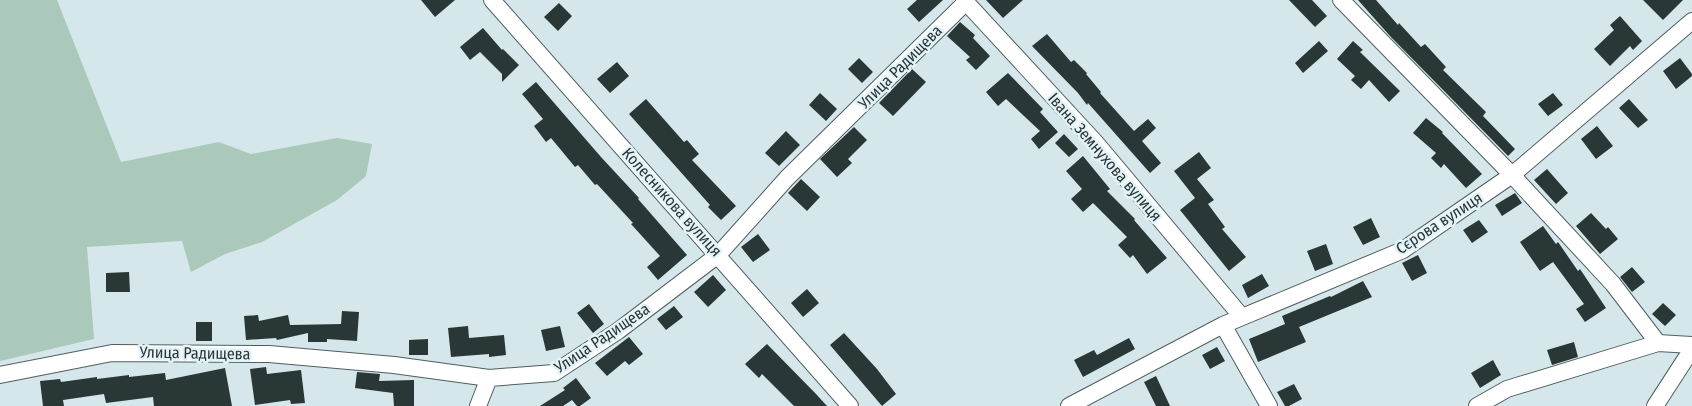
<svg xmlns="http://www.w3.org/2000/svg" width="1692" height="406" viewBox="0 0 1692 406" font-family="'Fira Sans Condensed',sans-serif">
	<rect width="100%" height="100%" fill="#d5e7ea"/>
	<path fill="#abc9ba" d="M0 0H57L121 162 219 142 251 154 337 138 372 144 366 176 337 200 262 242 225 254 191 272 182 241 87 247 94 339 0 361Z"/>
	<path fill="#293836" d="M421 0H455L435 17Z
		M917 0H943L919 22 907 9Z
		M986 0H1023L1003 18Z
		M1289 0H1312L1327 16 1315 27Z
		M1358 0H1376L1398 25 1399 23 1421 47 1425 44 1446 67 1443 70 1486 112 1483 116 1515 149 1508 156 1390 36Z
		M1643 0H1683L1663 20Z
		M559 3 572 16 558 31 544 17Z
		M1620 16 1642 41 1633 50 1630 46 1610 66 1594 49 1614 30 1610 25Z
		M960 22 975 35 973 38 990 56 976 70 966 60 970 57 947 36Z
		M483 28 502 50 503 49 519 65 502 82V74L480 52 470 60 460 47Z
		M1047 34 1071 62 1074 60 1087 73 1086 74 1101 92 1100 93 1134 131 1148 119 1156 128 1142 141 1161 163 1150 173 1088 103 1087 105 1078 93 1032 46Z
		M1319 41 1328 51 1303 73 1295 63Z
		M1353 41 1363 50 1360 52 1400 91 1389 102 1369 80 1361 89 1351 80 1355 76 1337 59Z
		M859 58 873 72 862 83 848 69Z
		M1680 58 1692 74V76L1676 89 1663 71Z
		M617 62 629 76 610 93 597 79Z
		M912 69 926 82 893 116 879 103Z
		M1008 73 1043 109 1040 112 1058 132 1039 149 1031 139 1040 131 1006 99 998 106 986 92Z
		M536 82 601 157 639 198 638 199 687 255 658 280 647 267 660 256 631 224 633 223 597 184 595 185 578 165 575 167 551 138 546 142 534 126 543 119 522 94Z
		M820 93 837 109 826 121 809 105Z
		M1553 93 1563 105 1548 116 1538 104Z
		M646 99 684 142 687 140 699 154 692 160 736 206 721 220 708 207 710 205 629 114Z
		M1629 99 1648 120 1638 128 1619 108Z
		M1426 118 1443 132 1442 133 1482 174 1466 188 1444 164 1441 168 1431 158 1436 153 1413 133Z
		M1597 126 1613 146 1596 159 1581 139Z
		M854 127 867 140 848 159 852 163 837 177 820 159Z
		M786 131 800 145 779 166 765 153Z
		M1064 134 1078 149 1069 157 1055 143Z
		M1199 152 1211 168 1197 179 1214 200 1208 204 1225 227 1222 229 1246 257 1229 271 1180 210 1195 198 1174 171Z
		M1083 156 1110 189 1107 191 1135 219 1134 220 1167 258 1147 274 1133 255 1130 258 1118 245 1127 237 1093 203 1083 212 1071 199 1082 189 1066 171Z
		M1547 169 1568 193 1556 204 1534 180Z
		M801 179 820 197 807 211 788 193Z
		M1515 193 1522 203 1502 216 1495 205Z
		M1591 213 1606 229 1608 227 1618 239 1600 254 1576 226Z
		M1371 218 1380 237 1363 245 1353 227Z
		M1479 220 1488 232 1472 243 1463 230Z
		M1543 226 1556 244 1558 242 1578 271 1580 269 1606 308 1585 322 1576 309 1584 304 1553 262 1540 271 1520 242Z
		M758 234 770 250 753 262 741 247Z
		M1326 244 1333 264 1315 271 1307 251Z
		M1418 255 1427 273 1412 281 1402 263Z
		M1632 267 1645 282 1632 292 1620 277Z
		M129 272 130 292H106V273Z
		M1262 274 1269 286 1248 298 1242 285Z
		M713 275 726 290 708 307 694 292Z
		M1363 281 1372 297 1299 327 1306 342 1258 362 1249 339 1285 324 1282 316 1330 296 1331 297Z
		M807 289 819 303 803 317 791 303Z
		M1663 303 1676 315 1665 326 1652 314Z
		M589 304 604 324 593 333 577 313Z
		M674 306 683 317 666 330 657 319Z
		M342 311 359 312 357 341 327 339V342H308V333L277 340 276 338 246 340 244 316 258 315 259 321 288 315 290 325 341 324Z
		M196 322H212V341H196Z
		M468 326 469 338 504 335 506 355 489 357V354L451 357 448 328Z
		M560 326 565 347 546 351 541 330Z
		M844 333 877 369 896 394 882 406 830 345Z
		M629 337 643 354 629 365 625 361 607 376 595 363Z
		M1129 338 1135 349 1083 377 1074 360 1094 350 1097 355Z
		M428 339V355H409V340Z
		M1574 342 1578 357 1552 365 1547 350Z
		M767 344 816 394 827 406H794L762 374 759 378 745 364Z
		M1217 347 1225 361 1210 369 1202 355Z
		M1493 360 1501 375 1480 388 1471 373Z
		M266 367 267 374 301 370 305 403 291 404 290 400 255 405 250 369Z
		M225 368 232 406H154L153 397 106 403 104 394 63 400 64 406H43L40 381 60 379 61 382 97 377V379L129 375V377L165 373 166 380Z
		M357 372 380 374 379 381 414 380V406H394L393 393 355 388Z
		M1156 376 1170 406H1156L1144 382Z
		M576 378 591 398 580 406H577L572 400 563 406H540L565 390 563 388Z
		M1294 384 1302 399 1289 406H1285L1277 392Z"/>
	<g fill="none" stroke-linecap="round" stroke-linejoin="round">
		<defs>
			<path id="minor" d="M492 0 850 406
				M964 0 1096 143 1242 317
				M1341 0 1512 175 1613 284 1658 343
				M1223 325 1269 406
				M0 375 112 353 269 354 394 365 489 378 554 373 618 331 718 255 787 178 966 2
				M478 406 489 378
				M1069 406 1223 325 1403 250 1512 175 1692 21
				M1477 406 1507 389 1658 343 1692 345
				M1655 406 1692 349"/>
		</defs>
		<use href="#minor" stroke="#4f5e61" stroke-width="18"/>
		<use href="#minor" stroke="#fff" stroke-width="16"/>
	</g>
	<g text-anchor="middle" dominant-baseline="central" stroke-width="5" stroke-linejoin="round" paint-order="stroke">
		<g font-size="16" fill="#2d3435" stroke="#e2f4f7">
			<text transform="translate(900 67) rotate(-45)">Улица Радищева</text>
			<text transform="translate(1105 157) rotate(49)">Івана Земнухова вулиця</text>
			<text transform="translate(672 202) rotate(48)">Колесникова вулиця</text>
			<text transform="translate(1439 223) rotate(-33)">Сєрова вулиця</text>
			<text transform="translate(602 338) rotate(-34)">Улица Радищева</text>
			<text transform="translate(195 353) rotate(1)">Улица Радищева</text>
		</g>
	</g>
</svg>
